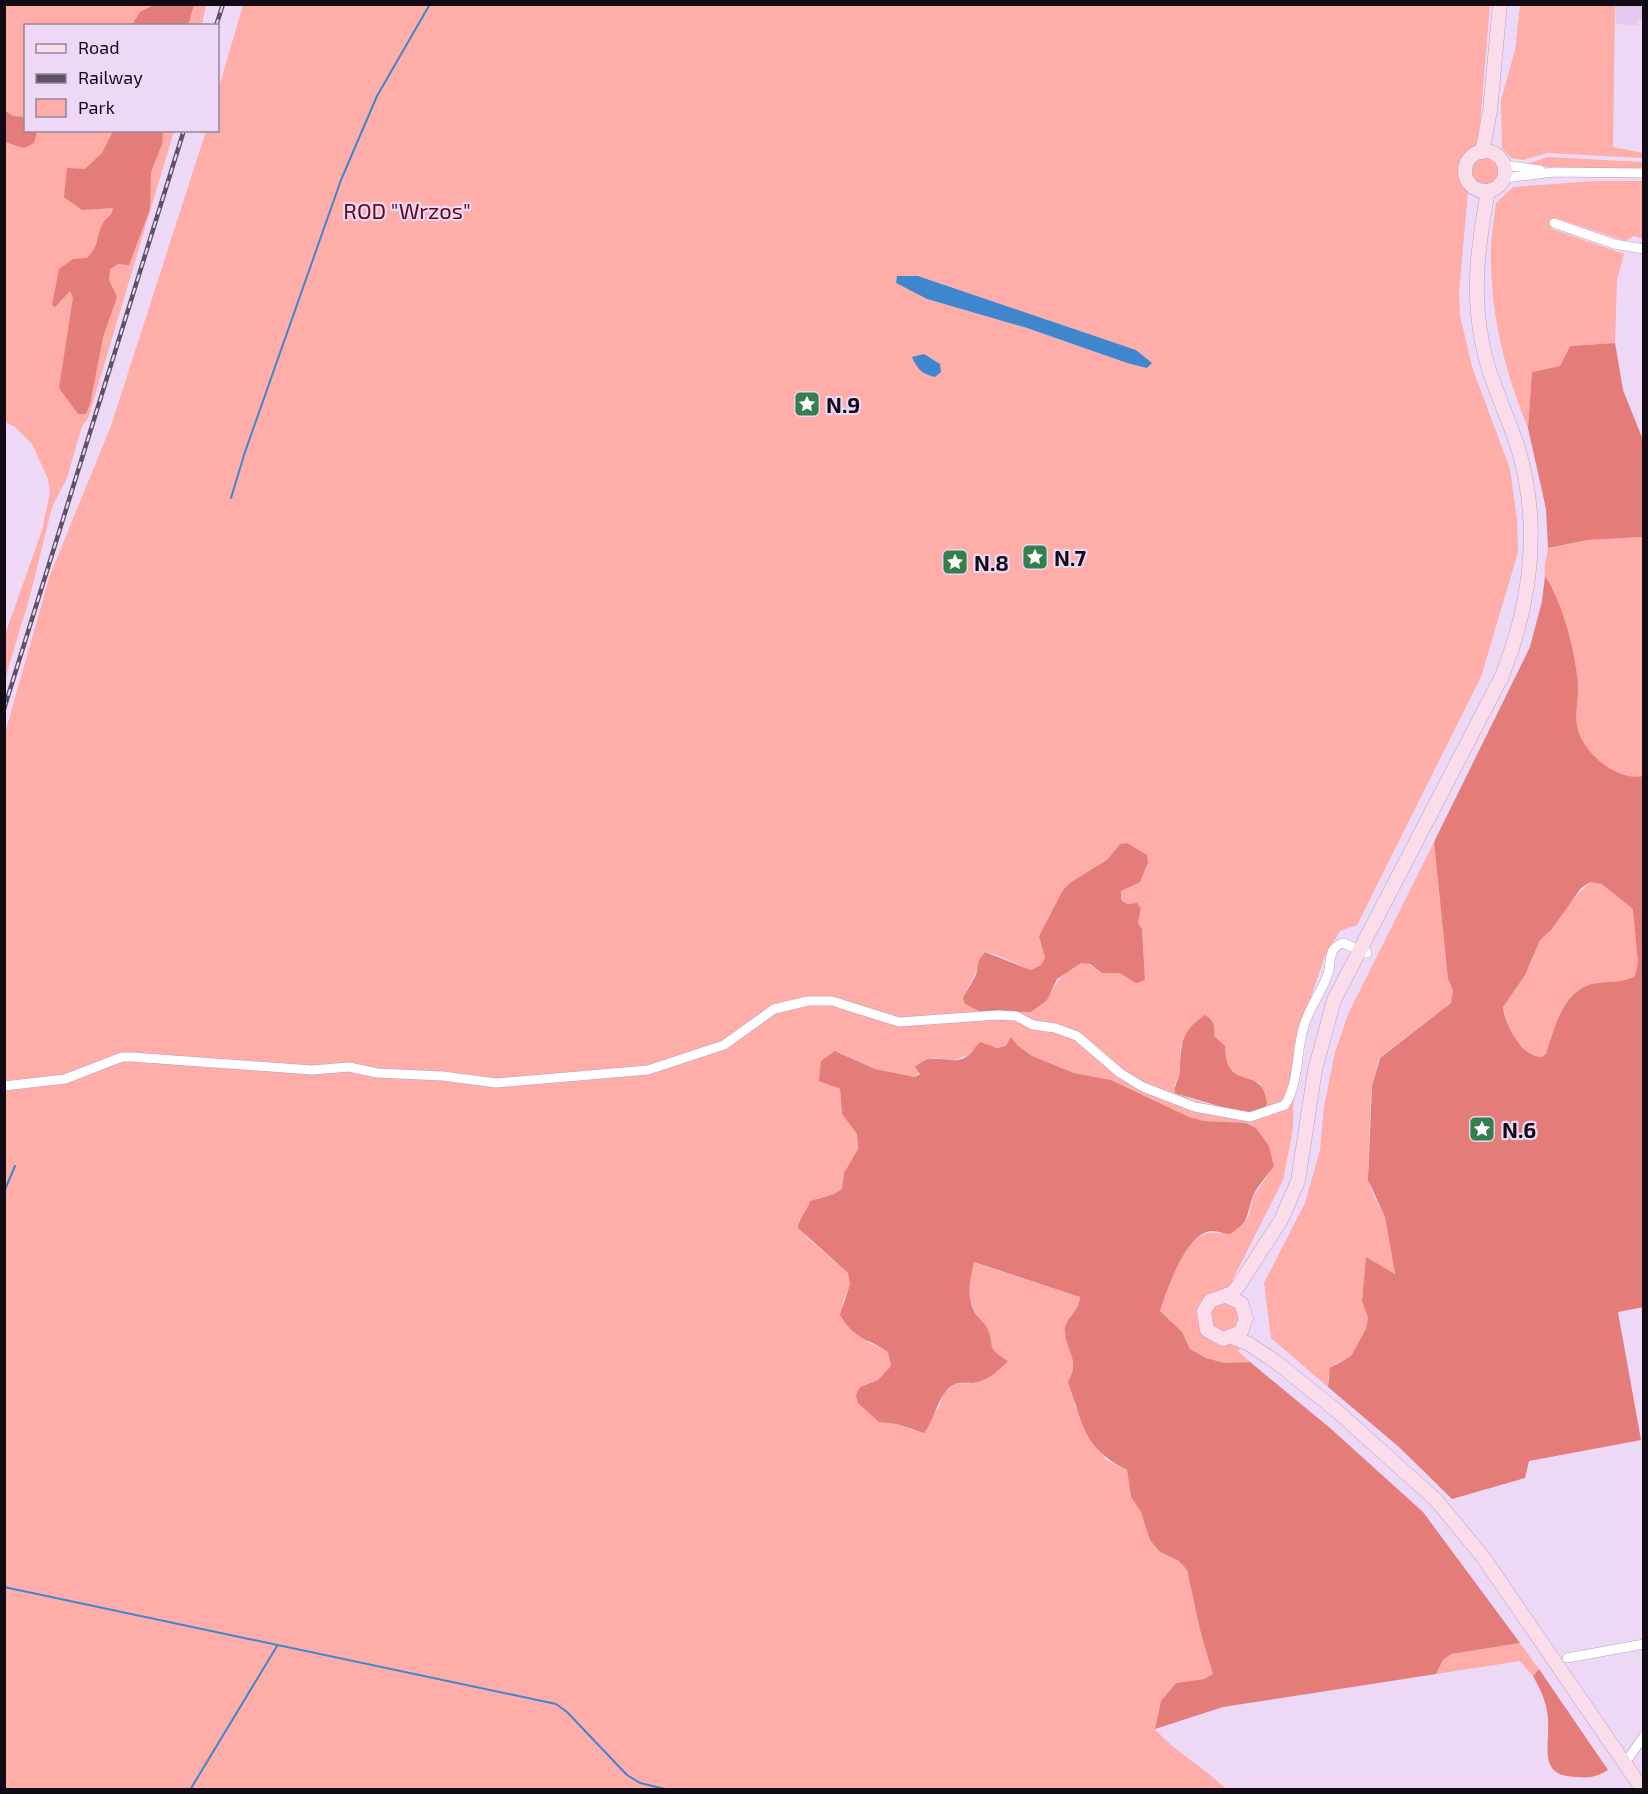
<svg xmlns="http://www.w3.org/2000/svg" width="1648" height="1794" viewBox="0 0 1648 1794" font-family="'Exo 2',sans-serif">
	<rect width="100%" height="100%" fill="#edd8f6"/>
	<path fill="#e3c9ee" d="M1615 5H1643V20H1637V25L1616 24Z"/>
	<path fill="#feada9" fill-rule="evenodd" d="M5 5H206L202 25 26 26V130L174 131 88 419 82 426 67 478 52 507 30 596 5 679V635L42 530 50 493 48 479 32 444 15 427 5 422Z
		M243 5H1490L1478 147 1464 160 1461 171 1468 192 1459 292 1460 315 1472 367 1510 469 1517 520 1518 552 1481 677 1357 925 1340 931 1325 956 1294 1046 1293 1129 1283 1180 1231 1283 1233 1285C1224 1290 1211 1293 1203 1300 1190 1312 1200 1337 1215 1343 1223 1346 1233 1343 1242 1345L1238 1351 1250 1362 1225 1363 1206 1358 1190 1349 1182 1332 1160 1311C1169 1287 1187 1223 1220 1234L1248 1218 1254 1196 1274 1166 1269 1146 1256 1128 1246 1123 1204 1121 1189 1117 1111 1080 1074 1073 1032 1056 1017 1045 972 1050 969 1055 950 1061 933 1057 915 1077 875 1069 836 1051 832 1087 840 1089 842 1114 857 1134 858 1149 844 1173 842 1189 834 1194 818 1198 799 1220 806 1237 848 1273 850 1284 842 1304 869 1343 888 1351 891 1366 878 1380 860 1387 879 1422 897 1424 915 1431 939 1408 943 1394 955 1384 975 1383 1007 1361C984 1347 996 1345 986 1327 983 1322 978 1318 975 1312 966 1296 970 1279 973 1262L1080 1297 1078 1310 1066 1322 1065 1332 1074 1360 1073 1396 1075 1406 1085 1430 1106 1460 1127 1470 1131 1497 1141 1512 1160 1552 1179 1561 1187 1570 1201 1634 1213 1674 1204 1679 1176 1683 1161 1701 1155 1729C1176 1753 1204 1767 1226 1789L5 1790V733L50 575 111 426 206 131 218 130V91ZM897 276H918L1136 350 1152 363 1147 368 1127 363 1027 328 927 299 896 283ZM1127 843 1147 855C1149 876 1137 882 1121 891V900L1127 904 1137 903 1141 908 1138 923 1142 929 1145 980 1120 973H1102L1085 962C1057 968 1056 995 1036 1006L966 992 985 952 995 954 1031 970 1041 965 1045 958 1039 936 1063 890 1071 882 1107 860 1120 844ZM1196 1021 1224 1046C1225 1075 1235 1076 1261 1083L1242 1113 1189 1099 1174 1086 1181 1071 1180 1047Z
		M1520 5H1615L1613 147 1643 153V158L1548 153 1523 160 1512 158 1502 148 1501 100 1515 50Z
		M1548 157 1643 162 1644 169 1555 168 1527 164Z
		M1471 171a14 14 0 1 1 28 0a14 14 0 1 1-28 0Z
		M1594 181H1643V239L1634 236 1625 241 1556 218 1552 229 1624 254 1617 280 1615 343 1570 346 1560 366 1532 372 1528 428C1506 374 1492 321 1491 263 1490 243 1494 222 1496 203L1513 187Z
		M1643 537V776C1618 782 1589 757 1579 735 1570 715 1579 688 1576 666 1572 643 1564 618 1555 596 1552 590 1546 582 1545 576 1543 569 1547 556 1548 548L1587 540Z
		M1434 842 1448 979 1453 990 1451 1003 1379 1058 1371 1091 1368 1170 1371 1190 1385 1217 1395 1275 1366 1257 1362 1301 1368 1318 1366 1329 1351 1356 1335 1364 1328 1377V1387L1271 1338 1264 1283 1305 1203 1320 1150 1324 1107 1335 1052 1349 1012Z
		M1590 882H1598L1634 900 1642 973 1550 1058 1538 1063 1511 1036 1503 1007C1511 986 1540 964 1534 940Z
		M1210 1317a15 15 0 1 1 30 0a15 15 0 1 1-30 0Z
		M1520 1643 1539 1669 1533 1676 1520 1661 1436 1674 1443 1660 1451 1654Z"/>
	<path fill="#e47c79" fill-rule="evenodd" d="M154 5H194L188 25H132L140 12Z
		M5 111 13 116 25 117 26 130 43 131 37 132 34 143 24 148 5 142Z
		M113 131H163L162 144 151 172 150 209 129 265 118 264 110 269 109 280 117 297 103 337 90 404 86 414H78L59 388 73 298 70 291 55 307 52 305 59 269 73 259 87 258C101 243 95 238 103 223 107 217 112 216 113 208L82 210 64 197 67 168 85 169 102 153Z
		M1615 343 1623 390 1643 440V537L1587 540 1548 548 1546 509 1528 428 1532 372 1560 366 1570 346Z
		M1545 576C1562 601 1578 659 1578 689 1578 703 1574 717 1578 730 1584 754 1619 782 1643 776L1644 1307 1618 1312 1641 1440 1529 1461 1525 1478 1452 1499 1399 1447 1328 1387 1330 1368 1351 1356 1366 1329 1368 1318 1362 1301 1366 1257 1395 1274 1385 1217 1368 1180 1372 1086 1380 1058 1451 1003 1453 990 1448 979 1434 842 1530 647 1542 601ZM1590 882 1602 884 1633 909 1638 963 1635 976C1624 983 1612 981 1599 983 1564 986 1555 1027 1546 1054L1542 1057C1522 1058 1505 1025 1503 1007L1525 975 1540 940 1551 930 1581 888Z
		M1127 843 1147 855 1148 863 1140 882 1121 891V900L1127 904 1137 903 1141 908 1138 923 1142 929 1145 980 1136 983 1120 973H1102L1090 964 1081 963 1057 979 1047 1000 1031 1012 979 1011 965 1004 963 998 976 975 979 960 985 952 1031 970 1041 965 1045 958 1039 936 1063 890 1071 882 1107 860 1120 844Z
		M1205 1015C1214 1020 1215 1026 1214 1036L1225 1046C1225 1095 1263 1062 1267 1104L1263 1109 1242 1113 1175 1093C1174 1084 1180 1078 1180 1070 1181 1044 1181 1031 1205 1015Z
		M1011 1037 1017 1045 1032 1056 1074 1073 1111 1080 1189 1117 1204 1121 1246 1123 1256 1128 1269 1146 1274 1166C1268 1175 1259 1184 1254 1194 1246 1213 1251 1221 1230 1234 1224 1234 1218 1231 1212 1231 1186 1232 1167 1290 1160 1311L1182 1332 1190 1349 1206 1358 1225 1363 1250 1362 1330 1428 1423 1512 1520 1643 1451 1654 1443 1660 1436 1674 1223 1707 1155 1729 1161 1701 1176 1683 1204 1679 1213 1674 1201 1634 1187 1570 1179 1561 1160 1552 1150 1540 1141 1512 1131 1497 1127 1470C1083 1448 1083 1424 1068 1382 1081 1359 1066 1353 1065 1331 1064 1318 1078 1315 1080 1297L974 1262C970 1279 966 1297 975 1313 978 1318 984 1322 987 1328 996 1346 984 1347 1008 1361 997 1372 988 1381 972 1383 966 1383 958 1382 953 1385 938 1394 935 1419 924 1433L897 1424 879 1422 858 1403 856 1395 860 1387 878 1380 891 1366 888 1352C865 1336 857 1342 840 1315L850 1284 848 1273 798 1228C799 1217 807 1212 810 1201L834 1194 842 1189 844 1173 858 1149 857 1134 842 1114 840 1089 819 1081 821 1061 835 1051 875 1069 915 1077 920 1074 915 1067C935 1048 953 1070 970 1054 973 1050 976 1046 980 1042L997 1048 1006 1046Z
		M1539 1669 1608 1770C1596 1777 1590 1778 1577 1777 1537 1776 1550 1748 1548 1719 1547 1703 1541 1690 1533 1676Z"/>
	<path fill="#3f87cd" d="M897 276H918L1136 350 1152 363 1147 368 1127 363 1027 328 927 299 896 283Z
		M924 354 940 364 941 372 935 377C922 374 917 369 912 357Z"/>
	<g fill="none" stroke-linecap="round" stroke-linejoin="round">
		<path stroke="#3f87cd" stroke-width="2" d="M231 498 245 452 341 180 377 96 430 4
			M4 1192 15 1166
			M4 1587 556 1704 567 1712 627 1775 640 1783 669 1790
			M190 1790 277 1646"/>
		<defs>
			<path id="minor" d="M1504 165 1540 170
				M1504 178 1554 172 1644 173
				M1554 223 1614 244 1644 249
				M4 1086 65 1079 122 1057H132L312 1070 349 1067 377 1073 443 1076 496 1083 648 1070 724 1045 774 1009 808 1001H832L899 1022 998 1015 1016 1016 1033 1025 1055 1028 1077 1036 1120 1073 1143 1087 1195 1107 1250 1117 1285 1105C1299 1082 1296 1054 1303 1029 1308 1009 1321 993 1328 974 1332 961 1327 948 1343 943L1367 953
				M1567 1658 1644 1644
				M1625 1763 1644 1736"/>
			<path id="secondary" d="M1465 171a20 20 0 1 1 40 0a20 20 0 1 1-40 0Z
				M1482 152 1490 111 1500 4
				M1226 1296 1241 1303 1246 1318 1241 1332 1223 1339 1207 1330 1204 1311 1210 1301 1232 1293 1239 1285 1281 1220 1298 1181 1315 1070 1334 1000 1502 676C1531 603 1541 525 1518 448 1506 410 1487 376 1481 336 1472 287 1479 240 1488 191
				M1232 1337 1249 1344 1276 1362 1337 1411 1436 1500 1483 1557 1643 1790"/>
		</defs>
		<use href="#minor" stroke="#b7a3c0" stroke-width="10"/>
		<use href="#secondary" stroke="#b7a3c0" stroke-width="15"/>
		<use href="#minor" stroke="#fff" stroke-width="9"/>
		<use href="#secondary" stroke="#fadceb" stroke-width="14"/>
		<defs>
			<path id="rail" d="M216 26 223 4
				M4 709 184 130"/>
		</defs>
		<use href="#rail" stroke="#5d5162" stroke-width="4.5"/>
		<use href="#rail" stroke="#edd8f6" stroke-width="2" stroke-dasharray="7" stroke-linecap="butt"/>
	</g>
	<defs>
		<symbol id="sight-square" viewBox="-11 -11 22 22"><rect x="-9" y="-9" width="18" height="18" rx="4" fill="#357f4c" stroke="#edd8f6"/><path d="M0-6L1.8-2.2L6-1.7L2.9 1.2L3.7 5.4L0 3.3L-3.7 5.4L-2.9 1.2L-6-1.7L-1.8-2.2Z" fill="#fff"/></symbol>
	</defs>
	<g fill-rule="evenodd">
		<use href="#sight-square" x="792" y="389" width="30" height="30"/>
		<use href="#sight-square" x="1020" y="542" width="30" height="30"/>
		<use href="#sight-square" x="940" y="547" width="30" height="30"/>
		<use href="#sight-square" x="1467" y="1114" width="30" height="30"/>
	</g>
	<g text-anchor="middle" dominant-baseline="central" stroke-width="4.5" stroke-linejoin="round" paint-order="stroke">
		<g font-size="22" fill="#690815" stroke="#edd8f6">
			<text x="407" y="210">ROD "Wrzos"</text>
		</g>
		<g font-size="22" font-weight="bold" fill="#120b15" stroke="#edd8f6" text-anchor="start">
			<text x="826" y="404">N.9</text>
			<text x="1054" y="557">N.7</text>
			<text x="974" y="562">N.8</text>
			<text x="1502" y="1129">N.6</text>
		</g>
	</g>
	<rect width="1648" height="1794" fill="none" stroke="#120b15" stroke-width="12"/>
	<rect x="24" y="24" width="195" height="108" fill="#edd8f6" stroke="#95869c" stroke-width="1.5"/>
	<rect x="36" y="44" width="30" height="9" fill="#fadceb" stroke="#95869c" stroke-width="1.5"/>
	<text x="78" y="54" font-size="18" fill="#120b15">Road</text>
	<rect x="36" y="74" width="30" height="9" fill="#5d5162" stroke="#95869c" stroke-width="1.5"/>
	<text x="78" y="84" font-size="18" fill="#120b15">Railway</text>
	<rect x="36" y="99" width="30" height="18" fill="#feada9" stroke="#95869c" stroke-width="1.5"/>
	<text x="78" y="114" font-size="18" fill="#120b15">Park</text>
</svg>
